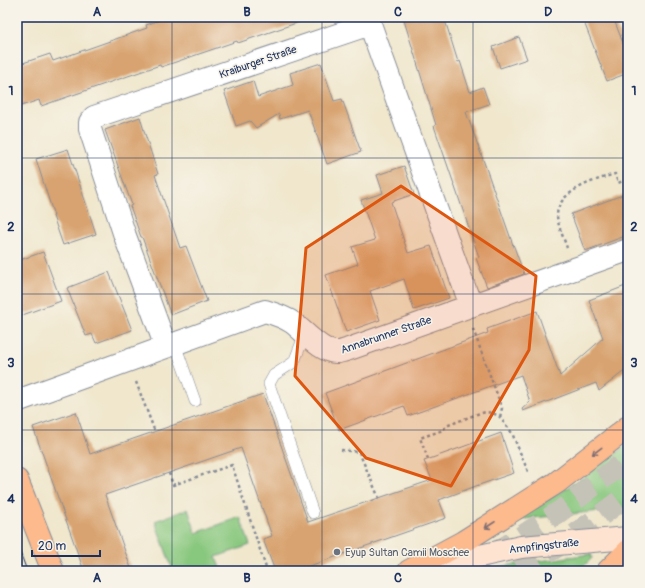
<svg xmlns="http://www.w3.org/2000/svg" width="645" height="588" viewBox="0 0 645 588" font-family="Pangolin,sans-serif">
	<rect width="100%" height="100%" fill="#f7f3e8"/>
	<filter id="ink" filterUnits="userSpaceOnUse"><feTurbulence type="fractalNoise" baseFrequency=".025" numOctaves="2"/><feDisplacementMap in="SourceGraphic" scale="8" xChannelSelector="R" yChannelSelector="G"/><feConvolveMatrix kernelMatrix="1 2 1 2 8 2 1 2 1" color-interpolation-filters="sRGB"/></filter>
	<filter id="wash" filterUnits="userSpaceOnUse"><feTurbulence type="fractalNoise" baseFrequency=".012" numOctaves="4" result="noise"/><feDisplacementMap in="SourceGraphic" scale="16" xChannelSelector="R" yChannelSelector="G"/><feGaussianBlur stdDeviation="0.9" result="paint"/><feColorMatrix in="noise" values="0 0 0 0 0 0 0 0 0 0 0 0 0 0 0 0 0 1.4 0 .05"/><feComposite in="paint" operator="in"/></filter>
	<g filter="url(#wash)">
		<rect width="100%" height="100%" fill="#f0e7cd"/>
		<path fill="#88c77e" stroke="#527b6e" d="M628 444V508L515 520 581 479Z
			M188 509 196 533 240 517 250 545 216 557 221 571H173L155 521Z
			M591 554 592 558 579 571H479L510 565Z"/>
		<g id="blocks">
			<path fill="#d8a36f" d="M167 17H304L305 20 238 43 237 41 161 67 160 65 41 106 39 100 21 106 17 94V65L50 54 53 61 147 28 146 25Z
				M403 17H444L458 62 460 61 470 92 483 87 489 104 466 112 486 168 513 245V244L524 274 487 287 476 258 479 257 434 126 436 125Z
				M582 17H613L628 56V73L607 81Z
				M519 37 527 59 500 68 493 47Z
				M321 63 334 101 342 99 361 152 327 164 308 110 280 119 279 114 256 128 250 121 236 126 224 91 253 81 258 97 293 85 290 73Z
				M140 117 145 134 158 174 155 175 180 248 186 246 207 301 171 315 142 237H141L130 206 132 205 105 130Z
				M68 149 96 234 63 245 53 216H54L36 159Z
				M404 166 414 194 391 202 408 253 431 246 449 298 414 310 404 279 370 291 380 320 346 332 326 275 358 264 352 247 375 240 361 200 383 193 377 175Z
				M628 193V235L585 251 571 214Z
				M43 252 61 301 17 317V261Z
				M109 272 132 330 96 343 92 334 86 336 67 288Z
				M628 285V368L599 391 596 383 523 411 522 409 530 402 521 375 408 416 404 406 339 430 325 393 488 333 487 329 537 311 560 376 603 338 589 300Z
				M263 394 308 522 432 480 424 461 501 433 514 473 476 486 439 500 446 518 295 571H275L263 539 272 536 241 448 105 495 132 571H84L33 427 76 412 90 454Z"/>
		</g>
	</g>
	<g filter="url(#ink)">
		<use href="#blocks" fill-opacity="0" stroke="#868b96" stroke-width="1"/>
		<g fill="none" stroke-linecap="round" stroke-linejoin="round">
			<path stroke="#c5c2b7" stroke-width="22" stroke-dasharray="22 11" stroke-linecap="butt" d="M465 571 510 544 559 512 628 459
				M520 571 576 534 628 495"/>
			<defs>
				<path id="service" d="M305 334 294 362 274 375 269 384 313 513
					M175 344 195 401"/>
				<path id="minor" d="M166 347 125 236 90 129V122L94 117 370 24 471 306
					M17 401 265 311C275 314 285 317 293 323 305 332 322 353 337 352 341 352 346 350 349 349L628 250"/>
				<path id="secondary" d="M416 570 521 547 628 538"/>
				<path id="primary" d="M17 480 53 571"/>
				<path id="trunk" d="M409 571 463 542 556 483 628 427
					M608 571 628 551"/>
			</defs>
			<use href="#service" stroke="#868b96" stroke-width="12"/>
			<use href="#minor" stroke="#868b96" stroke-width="24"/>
			<use href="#secondary" stroke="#868b96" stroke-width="24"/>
			<use href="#primary" stroke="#868b96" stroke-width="24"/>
			<use href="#trunk" stroke="#868b96" stroke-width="24"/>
			<path stroke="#868b96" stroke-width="2.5" stroke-dasharray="3 3" stroke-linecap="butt" d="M567 248C564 239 557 223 557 215 558 190 596 180 615 174L618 183 628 179
				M473 329 502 408 500 417
				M136 382 155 432
				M341 450 359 452 379 498
				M428 459 420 438 443 430 446 426 477 414 486 412 493 413 500 417 512 433 529 474
				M169 473 173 485 232 465 267 571"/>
			<use href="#service" stroke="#fff" stroke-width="11"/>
			<use href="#minor" stroke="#fff" stroke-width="22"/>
			<use href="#secondary" stroke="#fee3d1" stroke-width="22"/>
			<use href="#primary" stroke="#fcba8d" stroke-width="22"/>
			<use href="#trunk" stroke="#fcba8d" stroke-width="22"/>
			<path stroke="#1b2f5e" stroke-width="1" d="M17 544 27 571"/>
		</g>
		<defs><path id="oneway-shaft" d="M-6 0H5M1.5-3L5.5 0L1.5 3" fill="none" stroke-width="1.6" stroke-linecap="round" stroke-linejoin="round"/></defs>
		<g stroke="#806e73">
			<use href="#oneway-shaft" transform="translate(597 451) rotate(143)"/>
			<use href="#oneway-shaft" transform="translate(490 525) rotate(147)"/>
		</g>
	</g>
	<path fill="#de5710" fill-opacity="0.2" stroke="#de5710" stroke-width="3" stroke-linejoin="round" d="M401 186 536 276 529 350 451 486 366 458 295 376 306 248Z"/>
	<path fill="none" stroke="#1b2f5e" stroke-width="1" stroke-opacity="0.55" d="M172 17V571M322 17V571M473 17V571M17 158H628M17 294H628M17 430H628"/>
	<circle fill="#6b7280" stroke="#f7f3e8" stroke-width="1.5" cx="337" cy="552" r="4"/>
	<g text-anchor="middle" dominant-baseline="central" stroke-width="3" stroke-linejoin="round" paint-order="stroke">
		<g font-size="11" fill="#1b2f5e" stroke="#f7f3e8">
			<text transform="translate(258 62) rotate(-19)">Kraiburger Straße</text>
			<text transform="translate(386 335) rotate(-19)">Annabrunner Straße</text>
			<text transform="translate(544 546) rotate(-6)">Ampfingstraße</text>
		</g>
		<g font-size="11" fill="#5b616d" stroke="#f7f3e8" text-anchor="start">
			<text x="345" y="552">Eyup Sultan Camii Moschee</text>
		</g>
	</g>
	<rect width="645" height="588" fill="none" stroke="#f7f3e8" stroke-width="44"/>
	<path d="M32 550v6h68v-6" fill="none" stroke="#1b2f5e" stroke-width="2"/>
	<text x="38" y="550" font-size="12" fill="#1b2f5e" stroke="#f7f3e8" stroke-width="3" paint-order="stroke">20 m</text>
	<rect x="22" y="22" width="601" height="544" fill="none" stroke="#1b2f5e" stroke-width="1.5"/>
	<g font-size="13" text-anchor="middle" font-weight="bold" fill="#1b2f5e">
		<text x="97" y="16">A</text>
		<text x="247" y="16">B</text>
		<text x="398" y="16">C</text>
		<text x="548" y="16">D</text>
		<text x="11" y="95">1</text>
		<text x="634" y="95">1</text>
		<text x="11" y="231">2</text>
		<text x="634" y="231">2</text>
		<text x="11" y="367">3</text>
		<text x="634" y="367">3</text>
		<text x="11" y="503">4</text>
		<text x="634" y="503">4</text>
		<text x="97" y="582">A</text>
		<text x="247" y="582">B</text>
		<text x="398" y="582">C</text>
		<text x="548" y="582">D</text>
	</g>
</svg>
